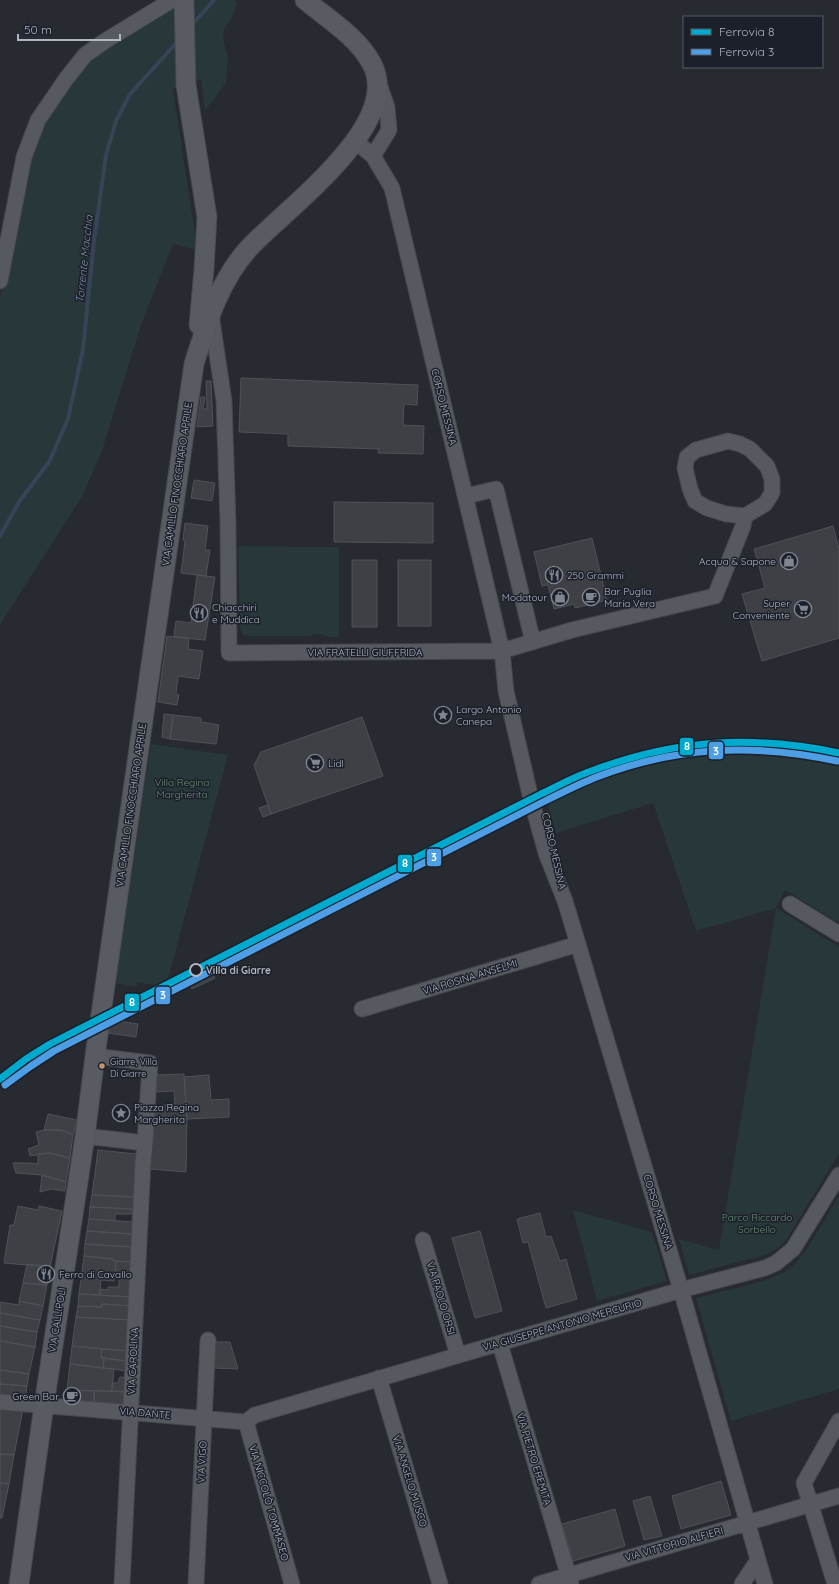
<svg xmlns="http://www.w3.org/2000/svg" width="839" height="1584" viewBox="0 0 839 1584" font-family="Quicksand,sans-serif">
	<rect width="100%" height="100%" fill="#272a30"/>
	<path fill="#283739" d="M179 0H234L237 3 233 16 224 29 223 39 228 57 226 83 205 111 201 79 173 89 196 241V250L173 244 141 325 103 448 83 495 0 625V298L33 143 48 111 95 54Z
		M238 546 339 547V637H327C322 633 315 633 310 636H248L243 635 240 627Z
		M151 744 228 755 166 987 137 982 136 987 115 983Z
		M745 744 797 748 839 758V923L785 890 776 908 839 947V1154L786 1240 777 1249 765 1255 689 1275 679 1239 719 1250 776 908 696 931 653 803 556 833 545 795C568 784 591 772 615 764 658 751 701 746 745 744Z
		M839 1195V1389L731 1421 696 1298C721 1291 768 1283 789 1269 804 1259 828 1213 839 1195Z
		M573 1210 652 1232 667 1281 597 1301Z"/>
	<g fill="none" stroke-linecap="round" stroke-linejoin="round">
		<path stroke="#384358" stroke-width="4" d="M191 26 214 0
			M0 536 19 502 49 462 68 419 83 349 94 241 106 155 116 121 130 94 179 40"/>
	</g>
	<path fill="#3e4045" stroke="#4e5258" d="M241 378 418 385 417 405 404 404 403 425 424 426 423 454 378 453 379 449 288 446V434L239 432Z
		M206 381H211L213 426 197 427 201 397H205L203 409H207Z
		M194 480 215 483 212 501 191 498Z
		M334 502 433 503V543L334 542Z
		M185 523 208 526 205 550H210L206 576 181 573 185 541 183 540Z
		M833 526 839 549V638L762 661 742 594 765 588 754 549Z
		M592 538 607 600 575 608 574 604 554 609 548 585 542 586 534 552Z
		M352 560H377V627H352Z
		M398 560H431V626H398Z
		M197 575 215 577 205 640 174 637 176 621 191 623Z
		M167 636 189 638 188 649 203 651 199 679 178 676 176 694 179 695 177 705 158 702Z
		M164 714 173 715 170 739 162 737Z
		M173 715 201 718V722L219 725 216 744 170 739Z
		M362 717 383 776 271 814 254 765 261 752Z
		M268 805 271 814 263 817 259 808Z
		M210 970 215 978 192 989 190 985 195 977Z
		M110 1020 138 1024 136 1037 108 1033Z
		M184 1074 187 1119 153 1121 154 1106 175 1104 174 1091 155 1092 156 1075Z
		M209 1075 211 1100 229 1099V1117L187 1119 184 1077Z
		M48 1114 77 1120 73 1135 61 1130H44Z
		M187 1119 186 1172 150 1169 153 1121Z
		M44 1130H61L73 1135 70 1158 50 1153 30 1156 28 1149 39 1145 36 1132Z
		M98 1150 136 1154 135 1197 92 1195Z
		M50 1153 70 1158 66 1182 42 1175 16 1173 13 1163H31L38 1164V1154Z
		M42 1175 66 1182 65 1191 51 1189 40 1192Z
		M92 1195 135 1197 134 1209 90 1207Z
		M18 1206 38 1210 39 1206 62 1211 50 1267 4 1263 10 1225H14Z
		M90 1207 134 1209V1214H115V1221L89 1219Z
		M540 1213 546 1237 551 1236 560 1261 566 1259 577 1299 546 1308 528 1242 523 1243 517 1219Z
		M89 1219 134 1222 133 1234 87 1231Z
		M87 1231 133 1234V1247L85 1244Z
		M480 1231 502 1311 475 1318 452 1238Z
		M85 1244 133 1247 132 1262 113 1261V1259L84 1256Z
		M84 1256 113 1259V1261H116L114 1281 101 1280 100 1295 79 1294Z
		M116 1261 132 1262 131 1297 100 1295V1289L108 1290V1287H119V1279H124V1272H115Z
		M27 1264 50 1267 47 1285 23 1283Z
		M23 1283 47 1285 43 1306 19 1301Z
		M79 1294 131 1297 130 1306 102 1304V1307L78 1306Z
		M19 1301 43 1306 40 1320 0 1313V1302L19 1305Z
		M102 1304 130 1306V1320L76 1317 78 1306 102 1307Z
		M0 1313 40 1320 37 1332 0 1326Z
		M76 1317 130 1320 129 1351 72 1346Z
		M0 1326 37 1332 35 1347 0 1341Z
		M0 1341 35 1347 29 1374 0 1370Z
		M214 1342H230L238 1369 213 1368Z
		M72 1346 102 1349 101 1358H104L103 1368 70 1364Z
		M102 1349 129 1351 128 1361 101 1358Z
		M104 1358 128 1361V1371L103 1368Z
		M70 1364 114 1369 112 1391 67 1390Z
		M0 1370 29 1374 27 1386 0 1384Z
		M120 1377 128 1378 127 1392 112 1391V1383H118Z
		M0 1384 27 1386 25 1399 0 1398Z
		M67 1390 94 1391V1403L65 1400Z
		M94 1391 127 1392 126 1405 94 1403Z
		M0 1407 23 1409 14 1455 0 1454Z
		M0 1454 14 1455 9 1484 0 1483Z
		M721 1481 731 1515 681 1529 672 1496Z
		M0 1483 9 1484 2 1518H0Z
		M650 1496 662 1536 644 1540 633 1501Z
		M615 1509 625 1546 573 1561 562 1524Z"/>
	<g fill="none" stroke-linecap="round" stroke-linejoin="round">
		<defs>
			<path id="minor" d="M354 140 373 156 392 188 502 651 506 691 531 799 546 853 565 901 578 944 681 1290 765 1584
				M373 156 389 130 387 107 378 81
				M0 281 24 157 38 120 66 79 85 55 105 41 172 0
				M211 314 224 401 228 523 229 653 502 651 572 630 715 596 743 526 745 516
				M728 441 740 444 750 449 767 466 772 479V493L765 504 745 516 726 514 707 508 695 501 690 489 685 468 687 457 696 450Z
				M466 496 496 489 533 642
				M790 904 839 934
				M362 1009 578 944
				M95 1056 150 1063 145 1143 143 1162 122 1584
				M85 1136 145 1143
				M423 1240 458 1355
				M500 1344 571 1584
				M379 1378 440 1584
				M0 1402 246 1422
				M246 1422 255 1415 681 1290 765 1268 776 1263 793 1249 839 1175
				M246 1422 292 1584
				M196 1584 208 1340
				M539 1584 839 1496
				M742 1584 758 1560
				M835 1584 804 1483 839 1421"/>
			<path id="major" d="M184 0 186 85 207 217 204 269 199 325
				M19 1584 44 1405 85 1136 95 1056 194 364C207 323 219 281 249 248 284 210 404 125 372 64 358 37 328 19 305 0"/>
		</defs>
		<use href="#minor" stroke="#44464b" stroke-width="17"/>
		<use href="#major" stroke="#44474d" stroke-width="21"/>
		<use href="#minor" stroke="#56595f" stroke-width="15"/>
		<use href="#major" stroke="#585b61" stroke-width="19"/>
		<defs>
			<path id="rail-1" d="M0 1079 26 1059 50 1044 541 794C558 786 575 776 594 770 677 739 753 735 839 753"/>
			<path id="rail-2" d="M5 1085 31 1066 54 1051 545 801C561 793 577 785 594 778 676 746 753 743 837 761"/>
		</defs>
		<use href="#rail-1" stroke="#1b202a" stroke-width="10"/>
		<use href="#rail-2" stroke="#1b202a" stroke-width="10"/>
		<use href="#rail-1" stroke="#00a9ce" stroke-width="7"/>
		<use href="#rail-2" stroke="#4d9ee5" stroke-width="7"/>
	</g>
	<defs>
		<symbol id="shop-ring" viewBox="-11 -11 22 22"><circle r="9.5" fill="#1b202a" stroke="#80858f" stroke-width="1.5"/><path d="M-5-2.5h2.3a2.7 3.5 0 0 1 5.4 0H5L5.5 6h-11ZM-1.5-2.5h3a1.5 2.3 0 0 0-3 0Z" fill="#80858f"/></symbol>
		<symbol id="restaurant-ring" viewBox="-11 -11 22 22"><circle r="9.5" fill="#1b202a" stroke="#80858f" stroke-width="1.5"/><path d="M-5-6h1v4h1v-4h1v4h1v-4h1v5L-1.5 .5V6h-2V.5L-5-1ZM5-6V6H3V1.5H1.5Q1.5-4 5-6Z" fill="#80858f"/></symbol>
		<symbol id="cafe-ring" viewBox="-11 -11 22 22"><circle r="9.5" fill="#1b202a" stroke="#80858f" stroke-width="1.5"/><path d="M-5.5-4.5H6V0H3Q3 3.5 0 3.5H-2.5Q-5.5 3.5-5.5 0ZM3-3.2v2h1.7v-2ZM-6 4.5H4V6H-6Z" fill="#80858f"/></symbol>
		<symbol id="supermarket-ring" viewBox="-11 -11 22 22"><circle r="9.5" fill="#1b202a" stroke="#80858f" stroke-width="1.5"/><path d="M-6-5.5h2.5l.6 2H6L4.5 2H-2.5L-4.4-4H-6ZM-1.5 3.2a1.3 1.3 0 1 0 .1 0ZM3 3.2a1.3 1.3 0 1 0 .1 0Z" fill="#80858f"/></symbol>
		<symbol id="sight-ring" viewBox="-11 -11 22 22"><circle r="9.5" fill="#1b202a" stroke="#80858f" stroke-width="1.5"/><path d="M0-6L1.8-2.2L6-1.7L2.9 1.2L3.7 5.4L0 3.3L-3.7 5.4L-2.9 1.2L-6-1.7L-1.8-2.2Z" fill="#80858f"/></symbol>
	</defs>
	<g fill-rule="evenodd">
		<use href="#shop-ring" x="779" y="551" width="20" height="20"/>
		<use href="#restaurant-ring" x="544" y="565" width="20" height="20"/>
		<use href="#shop-ring" x="550" y="587" width="20" height="20"/>
		<use href="#cafe-ring" x="581" y="587" width="20" height="20"/>
		<use href="#supermarket-ring" x="793" y="599" width="20" height="20"/>
		<use href="#restaurant-ring" x="189" y="603" width="20" height="20"/>
		<use href="#sight-ring" x="433" y="705" width="20" height="20"/>
		<use href="#supermarket-ring" x="305" y="753" width="20" height="20"/>
		<use href="#sight-ring" x="111" y="1103" width="20" height="20"/>
		<use href="#restaurant-ring" x="36" y="1264" width="20" height="20"/>
		<use href="#cafe-ring" x="62" y="1386" width="20" height="20"/>
	</g>
	<circle fill="#1b202a" stroke="#b0b6c2" stroke-width="2" cx="196" cy="970" r="6"/>
	<circle fill="#c7916a" stroke="#1b202a" stroke-width="1.5" cx="102" cy="1066" r="3.5"/>
	<g text-anchor="middle" dominant-baseline="central" stroke-width="3" stroke-linejoin="round" paint-order="stroke">
		<g font-size="9" fill="#b0b6c2" stroke="#1b202a" text-anchor="start">
			<text x="110" y="1061">Giarre, Villa<tspan x="110" dy="12">Di Giarre</tspan></text>
		</g>
		<g font-size="10" fill="#b0b6c2" stroke="#1b202a">
			<text transform="translate(444 407) rotate(76)">CORSO MESSINA</text>
			<text transform="translate(177 484) rotate(-82)">VIA CAMILLO FINOCCHIARO APRILE</text>
			<text x="365" y="652">VIA FRATELLI GIUFFRIDA</text>
			<text transform="translate(131 805) rotate(-82)">VIA CAMILLO FINOCCHIARO APRILE</text>
			<text transform="translate(554 851) rotate(77)">CORSO MESSINA</text>
			<text transform="translate(470 977) rotate(-17)">VIA ROSINA ANSELMI</text>
			<text transform="translate(658 1212) rotate(73)">CORSO MESSINA</text>
			<text transform="translate(441 1298) rotate(73)">VIA PAOLO ORSI</text>
			<text transform="translate(57 1320) rotate(-81)">VIA CALLIPOLI</text>
			<text transform="translate(562 1325) rotate(-16)">VIA GIUSEPPE ANTONIO MERCURIO</text>
			<text transform="translate(133 1361) rotate(-87)">VIA CAROLINA</text>
			<text transform="translate(145 1413) rotate(5)">VIA DANTE</text>
			<text transform="translate(534 1459) rotate(73)">VIA PIETRO EREMITA</text>
			<text transform="translate(202 1462) rotate(-87)">VIA VIGO</text>
			<text transform="translate(410 1481) rotate(73)">VIA ANGELO MUSCO</text>
			<text transform="translate(269 1503) rotate(74)">VIA NICCOLÒ TOMMASEO</text>
			<text transform="translate(674 1544) rotate(-16)">VIA VITTORIO ALFIERI</text>
		</g>
		<g font-size="10" fill="#b0b6c2" stroke="#1b202a" text-anchor="start">
			<text x="776" y="561" text-anchor="end">Acqua &amp; Sapone</text>
			<text x="567" y="575">250 Grammi</text>
			<text x="604" y="591">Bar Puglia<tspan x="604" dy="12">Maria Vera</tspan></text>
			<text x="547" y="597" text-anchor="end">Modatour</text>
			<text x="790" y="603" text-anchor="end">Super<tspan x="790" dy="12">Conveniente</tspan></text>
			<text x="212" y="607">Chiacchiri<tspan x="212" dy="12">e Muddica</tspan></text>
			<text x="456" y="709">Largo Antonio<tspan x="456" dy="12">Canepa</tspan></text>
			<text x="328" y="763">Lidl</text>
			<text x="134" y="1107">Piazza Regina<tspan x="134" dy="12">Margherita</tspan></text>
			<text x="59" y="1274">Ferro di Cavallo</text>
			<text x="59" y="1396" text-anchor="end">Green Bar</text>
		</g>
		<g font-size="10" fill="#6b8f75" stroke="#1b202a">
			<text x="182" y="782">Villa Regina<tspan x="182" dy="12">Margherita</tspan></text>
			<text x="757" y="1217">Parco Riccardo<tspan x="757" dy="12">Sorbello</tspan></text>
		</g>
		<g font-size="10" font-weight="bold" fill="#b0b6c2" stroke="#1b202a" text-anchor="start">
			<text x="206" y="970">Villa di Giarre</text>
		</g>
		<g font-size="11" font-style="italic" fill="#7c8ca7" stroke="#1b202a">
			<text transform="translate(84 259) rotate(-84)">Torrente Macchia</text>
		</g>
	</g>
	<g stroke="#1b202a" stroke-width="1.5">
		<rect x="679" y="737" width="15" height="19" rx="4" fill="#00a9ce"/>
		<rect x="708" y="741" width="16" height="19" rx="4" fill="#4d9ee5"/>
		<rect x="426" y="848" width="16" height="19" rx="4" fill="#4d9ee5"/>
		<rect x="397" y="854" width="16" height="19" rx="4" fill="#00a9ce"/>
		<rect x="155" y="986" width="16" height="19" rx="4" fill="#4d9ee5"/>
		<rect x="124" y="993" width="16" height="19" rx="4" fill="#00a9ce"/>
	</g>
	<g font-size="11" text-anchor="middle" font-weight="bold" fill="#fff">
		<text x="687" y="750">8</text>
		<text x="716" y="755">3</text>
		<text x="434" y="861">3</text>
		<text x="405" y="867">8</text>
		<text x="163" y="999">3</text>
		<text x="132" y="1006">8</text>
	</g>
	<rect x="683" y="16" width="140" height="52" fill="#1b202a" stroke="#575c67"/>
	<rect x="691" y="29" width="20" height="6" fill="#00a9ce" stroke="#575c67"/>
	<text x="719" y="36" font-size="12" fill="#b0b6c2">Ferrovia 8</text>
	<rect x="691" y="49" width="20" height="6" fill="#4d9ee5" stroke="#575c67"/>
	<text x="719" y="56" font-size="12" fill="#b0b6c2">Ferrovia 3</text>
	<path d="M18 34v6h102v-6" fill="none" stroke="#b0b6c2" stroke-width="2"/>
	<text x="24" y="34" font-size="12" fill="#b0b6c2" stroke="#1b202a" stroke-width="3" paint-order="stroke">50 m</text>
</svg>
